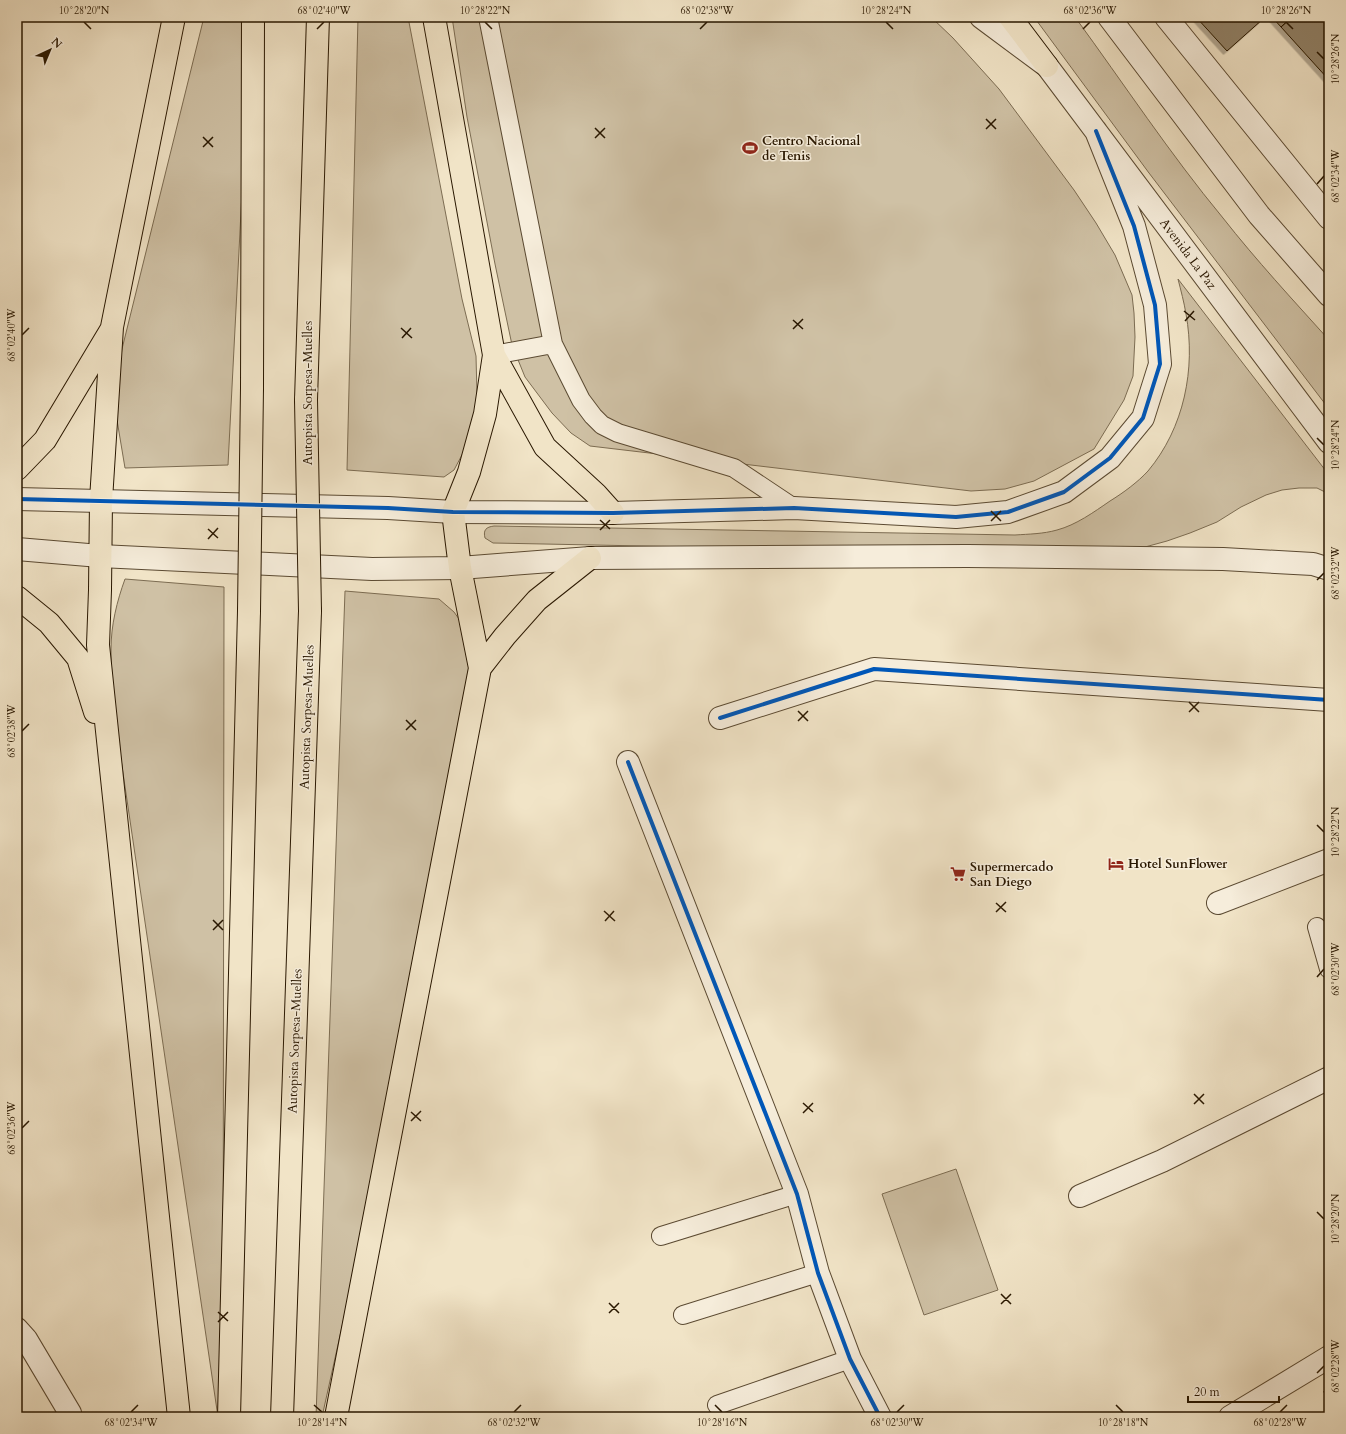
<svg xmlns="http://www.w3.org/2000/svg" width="1346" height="1434" viewBox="0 0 1346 1434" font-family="Cardo,serif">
	<defs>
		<filter id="shadow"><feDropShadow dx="-3.5" dy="3.5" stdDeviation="0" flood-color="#0004"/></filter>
	</defs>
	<rect width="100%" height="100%" fill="#f1e4c7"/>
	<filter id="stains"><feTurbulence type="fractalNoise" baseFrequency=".005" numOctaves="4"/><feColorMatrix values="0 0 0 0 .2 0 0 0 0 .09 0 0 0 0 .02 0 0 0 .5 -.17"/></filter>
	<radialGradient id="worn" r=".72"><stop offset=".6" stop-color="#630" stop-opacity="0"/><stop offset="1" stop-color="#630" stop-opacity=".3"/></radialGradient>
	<path fill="#cfc1a5" stroke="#7c6c52" d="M204 17H251L228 465 125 468 117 420 119 368 122 349Z
		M358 17H408L462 299 476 356 477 395 479 409 463 453 454 470 444 477 347 470Z
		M452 17H931L953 38 999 89 1074 190 1096 223 1115 255 1132 295 1134 313 1135 337 1133 376 1124 400 1094 449 1034 481 1005 489 971 491 590 446 571 433 552 413 525 377 512 345 495 264 467 117Z
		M1034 17H1075C1124 84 1170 154 1223 218 1256 260 1293 300 1329 340V409L1149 173Z
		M1178 279 1329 475V494L1317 488H1299L1282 490 1266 495 1241 507 1217 522 1190 533 1167 541 1134 550 1044 554 493 543 485 538C483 530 486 527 494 526L1015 535C1029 534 1043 534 1057 530 1076 525 1094 512 1110 501 1123 493 1138 482 1148 471 1184 428 1196 369 1186 314 1184 302 1181 291 1178 279Z
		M125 579 224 587 223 1417H218L118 739C115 709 111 679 111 649 111 625 117 601 125 579Z
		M345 591 439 599 454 612 464 626 473 659 467 762 322 1417H316Z
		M956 1169 998 1290 924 1315 882 1194Z"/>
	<path fill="#918267" stroke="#291700" filter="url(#shadow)" d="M1196 17H1260L1263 19 1227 51Z
		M1272 17H1292L1281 27Z
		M1292 17H1329V80L1281 27Z"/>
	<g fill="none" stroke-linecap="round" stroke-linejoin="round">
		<defs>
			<path id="service" d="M488 17 553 344 581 400 593 416 602 425 618 433 734 468 794 508
				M494 355 553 344
				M1317 927 1329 969
				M661 1236 797 1194
				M683 1315 818 1273
				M717 1405 850 1359"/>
			<path id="minor" d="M981 17 1047 66 1329 442
				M1109 17 1259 215 1329 295
				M1166 17 1329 218
				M17 499 388 508 453 512 613 513 794 508 956 517 1008 512 1064 492 1110 458 1143 418 1160 364 1155 305 1134 226 1096 131
				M17 549 100 556 372 569 460 568 590 558 967 556 1223 559 1313 564 1329 569
				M720 718 874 669 1329 700
				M628 762 797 1194 818 1273 850 1359 880 1417
				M1218 903 1329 860
				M1080 1196 1162 1161 1329 1078
				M17 1329 26 1339 70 1413 71 1417
				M1230 1417 1329 1357"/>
			<path id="primary" d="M174 17 112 327 101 500 100 590 98 645 179 1417
				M1010 17 1047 66
				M494 355 545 447 596 494 613 513
				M252 388 253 17
				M306 400 318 17
				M17 469 45 440 111 330
				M17 597 49 623 78 658 95 712
				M480 668 505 636 537 600 590 558
				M229 1417 249 611
				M282 1417 310 611
				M336 1417 480 668 460 568 453 512 469 472 485 414 494 355 434 17"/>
		</defs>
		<use href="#service" stroke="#5b4a32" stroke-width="20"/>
		<use href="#minor" stroke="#5b4a32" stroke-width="24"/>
		<use href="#primary" stroke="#291700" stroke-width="24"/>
		<path stroke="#291700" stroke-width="2.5" stroke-dasharray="3 2" stroke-linecap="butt" d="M1324 1391 1329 1397"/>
		<use href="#service" stroke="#f6eddb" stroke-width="18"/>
		<use href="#minor" stroke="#f6eddb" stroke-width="22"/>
		<use href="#primary" stroke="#f1e4c7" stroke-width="22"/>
		<defs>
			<path id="primary-bridge" d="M306 400 310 611
				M249 611 252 388"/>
		</defs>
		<use href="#primary-bridge" stroke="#291700" stroke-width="24" stroke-linecap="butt"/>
		<use href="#primary-bridge" stroke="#f1e4c7" stroke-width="22"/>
		<defs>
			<path id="cycleway" d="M17 499 388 508 453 512 613 513 794 508 956 517 1008 512 1064 492 1110 458 1143 418 1160 364 1155 305 1134 226 1096 131
				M720 718 874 669 1329 700
				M628 762 797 1194 818 1273 850 1359 880 1417"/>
		</defs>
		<use href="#cycleway" stroke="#f6eddb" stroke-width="6"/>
		<use href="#cycleway" stroke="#0057b8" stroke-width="4"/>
	</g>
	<path fill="none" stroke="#291700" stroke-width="1.5" d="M84 22 91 29M485 22 492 29M886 22 893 29M1286 22 1293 29M317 29 324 22M700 29 707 22M1083 29 1090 22M1317 52 1324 59M986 119 996 129M595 128 605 138M986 129 996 119M203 137 213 147M595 138 605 128M203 147 213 137M1317 184 1324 176M1184 311 1195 320M793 320 803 329M1185 321 1194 311M401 328 412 338M793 329 803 319M22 335 29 328M402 338 411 328M1317 438 1324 445M991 511 1001 521M600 520 610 529M991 521 1001 511M208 529 218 538M600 530 610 520M208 539 218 528M1317 580 1324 573M1189 702 1199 712M798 711 808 721M1189 712 1199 702M406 720 416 730M798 721 808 711M406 730 416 720M22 731 29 724M1317 825 1324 832M996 903 1006 912M604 911 615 921M996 912 1006 902M213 920 223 930M605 921 614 911M213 930 223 920M1317 977 1324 969M1194 1094 1204 1104M803 1103 813 1112M1194 1104 1204 1094M411 1112 421 1121M803 1113 813 1103M411 1121 421 1111M22 1128 29 1121M1317 1212 1324 1219M1001 1294 1011 1304M609 1303 619 1313M1001 1304 1011 1294M218 1312 228 1321M609 1313 619 1303M218 1322 228 1312M1317 1373 1324 1366M314 1405 322 1412M715 1405 722 1412M1116 1405 1123 1412M131 1412 138 1405M514 1412 521 1405M897 1412 904 1405M1280 1412 1287 1405"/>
	<defs>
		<symbol id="stadium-bare" viewBox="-9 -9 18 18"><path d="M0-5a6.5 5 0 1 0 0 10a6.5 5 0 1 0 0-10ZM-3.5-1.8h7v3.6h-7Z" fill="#8f2418" stroke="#f6eddb" stroke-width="2.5" paint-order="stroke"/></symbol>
		<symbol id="hotel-bare" viewBox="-9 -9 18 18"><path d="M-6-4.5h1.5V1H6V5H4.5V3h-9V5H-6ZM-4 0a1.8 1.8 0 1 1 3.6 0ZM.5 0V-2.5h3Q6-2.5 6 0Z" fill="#8f2418" stroke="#f6eddb" stroke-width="2.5" paint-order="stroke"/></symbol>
		<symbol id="supermarket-bare" viewBox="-9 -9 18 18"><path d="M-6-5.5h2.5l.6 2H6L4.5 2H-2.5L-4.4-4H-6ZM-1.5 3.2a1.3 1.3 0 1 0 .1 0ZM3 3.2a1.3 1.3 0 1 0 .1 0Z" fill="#8f2418" stroke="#f6eddb" stroke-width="2.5" paint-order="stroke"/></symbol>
	</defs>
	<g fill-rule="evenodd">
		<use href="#stadium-bare" x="739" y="137" width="22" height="22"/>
		<use href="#hotel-bare" x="1105" y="853" width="22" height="22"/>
		<use href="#supermarket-bare" x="947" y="863" width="22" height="22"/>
	</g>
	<g text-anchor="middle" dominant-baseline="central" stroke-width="3" stroke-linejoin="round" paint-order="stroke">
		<g font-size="13" font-weight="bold" fill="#291700" stroke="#f6eddb" text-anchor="start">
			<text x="762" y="141">Centro Nacional<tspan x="762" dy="15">de Tenis</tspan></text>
			<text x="1128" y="864">Hotel SunFlower</text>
			<text x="970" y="867">Supermercado<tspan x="970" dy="15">San Diego</tspan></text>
		</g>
		<g font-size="13" fill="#291700" stroke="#f6eddb">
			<text transform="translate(1188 254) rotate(53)">Avenida La Paz</text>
			<text transform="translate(308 393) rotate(-90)">Autopista Sorpesa-Muelles</text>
			<text transform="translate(307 717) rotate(-88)">Autopista Sorpesa-Muelles</text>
			<text transform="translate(295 1041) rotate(-88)">Autopista Sorpesa-Muelles</text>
		</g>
	</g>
	<rect width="1346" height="1434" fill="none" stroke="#f1e4c7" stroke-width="44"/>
	<g transform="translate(50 50) rotate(44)" stroke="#f6eddb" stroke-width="3" paint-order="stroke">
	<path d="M0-3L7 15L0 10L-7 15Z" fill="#291700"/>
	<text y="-6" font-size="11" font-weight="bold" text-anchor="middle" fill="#291700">N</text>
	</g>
	<path d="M1188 1396v6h91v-6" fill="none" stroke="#291700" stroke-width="2"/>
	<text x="1194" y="1396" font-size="12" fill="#291700" stroke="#f6eddb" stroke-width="3" paint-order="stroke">20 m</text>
	<rect x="22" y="22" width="1302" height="1390" fill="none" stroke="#291700" stroke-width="1.5"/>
	<g font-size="10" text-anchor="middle" fill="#291700">
		<text x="84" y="14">10°28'20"N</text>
		<text x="324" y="14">68°02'40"W</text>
		<text x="485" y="14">10°28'22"N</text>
		<text x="707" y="14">68°02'38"W</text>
		<text x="886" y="14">10°28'24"N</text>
		<text x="1090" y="14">68°02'36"W</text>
		<text x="1286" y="14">10°28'26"N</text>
		<text transform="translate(1335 59) rotate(-90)" y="4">10°28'26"N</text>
		<text transform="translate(1335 176) rotate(-90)" y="4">68°02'34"W</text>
		<text transform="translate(11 335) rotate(-90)" y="4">68°02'40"W</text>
		<text transform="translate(1335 445) rotate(-90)" y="4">10°28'24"N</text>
		<text transform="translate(1335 573) rotate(-90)" y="4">68°02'32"W</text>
		<text transform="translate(11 731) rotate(-90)" y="4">68°02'38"W</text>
		<text transform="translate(1335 832) rotate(-90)" y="4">10°28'22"N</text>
		<text transform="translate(1335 969) rotate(-90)" y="4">68°02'30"W</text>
		<text transform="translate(11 1128) rotate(-90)" y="4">68°02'36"W</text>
		<text transform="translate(1335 1219) rotate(-90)" y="4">10°28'20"N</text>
		<text transform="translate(1335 1366) rotate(-90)" y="4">68°02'28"W</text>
		<text x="131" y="1426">68°02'34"W</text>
		<text x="322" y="1426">10°28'14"N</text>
		<text x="514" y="1426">68°02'32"W</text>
		<text x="722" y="1426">10°28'16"N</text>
		<text x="897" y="1426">68°02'30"W</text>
		<text x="1123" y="1426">10°28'18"N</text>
		<text x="1280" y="1426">68°02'28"W</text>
	</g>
	<rect width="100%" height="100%" filter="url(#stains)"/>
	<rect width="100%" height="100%" fill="url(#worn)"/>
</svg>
